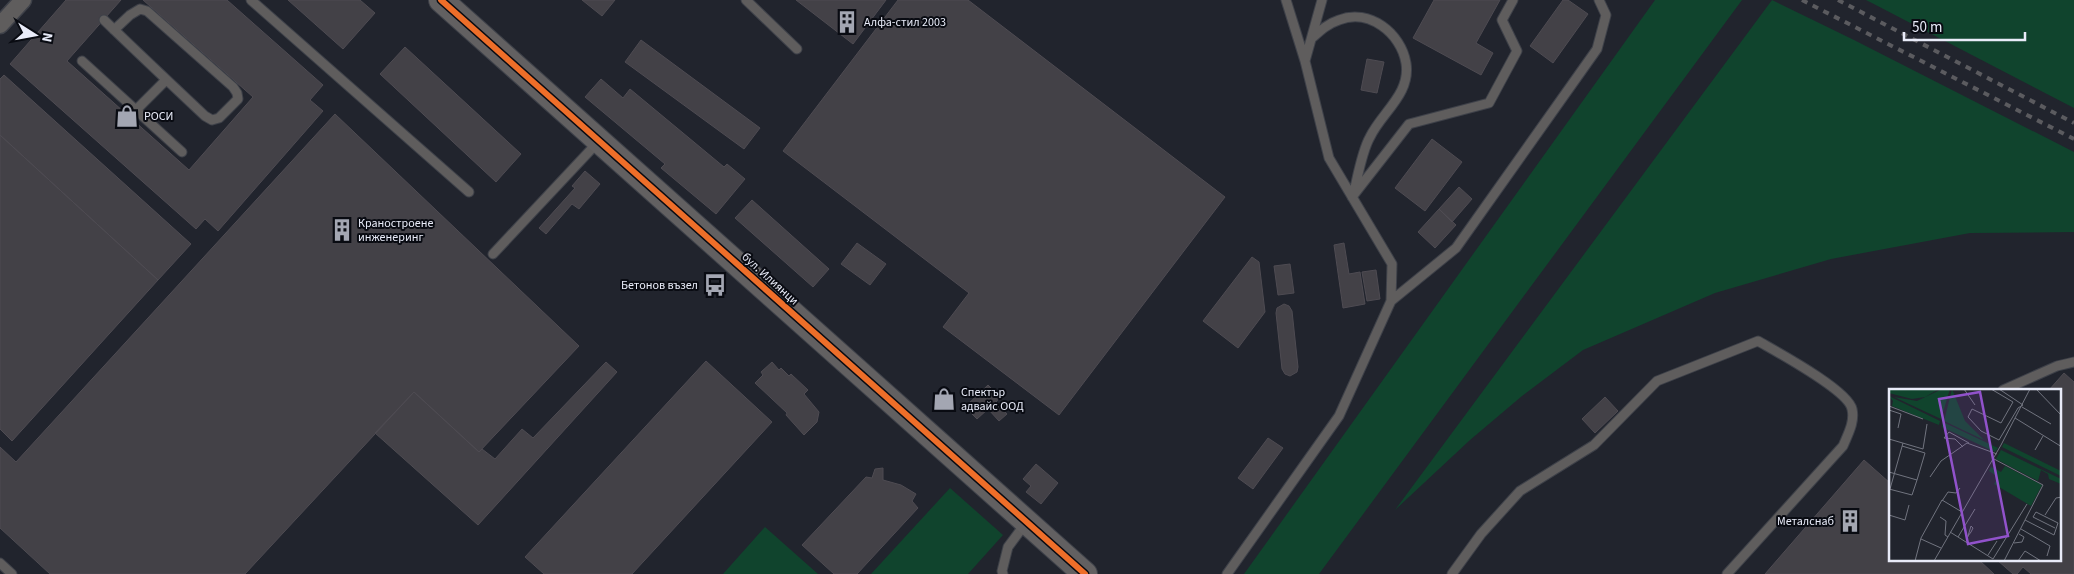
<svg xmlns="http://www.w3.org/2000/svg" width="2074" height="574" viewBox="0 0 2074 574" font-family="'Source Sans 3',sans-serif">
	<rect width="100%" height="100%" fill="#21242d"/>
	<path fill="#10442d" d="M1655 0H1742L1319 574H1244Z
		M1772 0 1854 40 2074 152V232L1970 233 1831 259 1715 293 1583 350 1522 396 1470 440 1395 510Z
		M1866 0H2074V108L1870 2Z
		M950 488 1003 535 968 574H871Z
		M765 527 818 574H723Z"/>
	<path fill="#434147" stroke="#4e4b52" d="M66 0H121L67 61 189 170 253 97 143 0H227L323 85 310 100 323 111 218 231 205 219 196 229 10 64Z
		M288 0H360L375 13 343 49Z
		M582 0H615L602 16Z
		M796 0H886L853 44Z
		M898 0H968L1225 197 1059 415 943 327 969 293 783 151Z
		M1434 0H1500L1476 43 1493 53 1481 75 1413 38Z
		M1563 0H1568L1588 14 1553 63 1530 46Z
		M641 40 760 128 744 149 625 62Z
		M405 47 521 154 496 182 380 74Z
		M1367 59 1384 62 1377 93 1361 90Z
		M4 75 191 244 158 280 0 135V79Z
		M601 79 623 98 630 89 724 167 727 164 745 179 716 214 661 168 665 164 585 97Z
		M335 114 579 346 479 452 414 392 245 574H50L0 528V447L16 462Z
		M0 135 158 280 12 441 0 429Z
		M1432 139 1462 162 1425 211 1395 188Z
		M585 171 600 184 579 209 572 204 546 234 539 228 575 188 572 186Z
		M1459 187 1472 199 1452 222 1439 209Z
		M752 200 829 269 813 287 735 218Z
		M1439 209 1456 225 1435 248 1418 232Z
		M857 243 886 264 870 285 841 264Z
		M1344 243 1349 274 1360 272 1365 304 1343 308 1334 245Z
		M1252 257 1259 262 1265 312 1238 348 1203 321Z
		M1290 264 1294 293 1278 295 1274 266Z
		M1376 270 1380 299 1367 301 1362 272Z
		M1284 304 1289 306 1292 311 1298 367 1297 372 1290 376 1285 374 1282 369 1276 313 1277 308Z
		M706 361 772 422 632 574H544L525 557Z
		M606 362 617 372 478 525 375 433 414 392 479 452 482 449 495 459 522 429 533 438Z
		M772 362 779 370 781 368 789 376 791 374 808 390 804 394 819 412 817 422 804 435 786 415 787 413 755 383 763 375 761 372Z
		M2064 373 2074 382V574H2031L2023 567 2017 574H2013L1997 560H2060V390H2049Z
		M988 385 1000 397 996 402 1007 414 999 421 988 409 977 419 965 407Z
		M1605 397 1618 411 1595 433 1582 419Z
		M1268 438 1283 448 1253 489 1238 478Z
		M1864 460 1890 483V560H1979L1994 574H1765Z
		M1036 464 1058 483 1041 504 1026 492 1031 486 1023 479Z
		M883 468V480L901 485 916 494 912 501 918 508 857 574H834L802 545 866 477 872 478 875 469Z"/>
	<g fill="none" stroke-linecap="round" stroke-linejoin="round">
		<defs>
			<path id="lane" d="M251 0 469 192
				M746 0 797 49
				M104 20C137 52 171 84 205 116L212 120 219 118 238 99 237 93 233 87 147 11 140 9 130 15 114 30
				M1311 39C1320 31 1327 24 1339 20 1369 8 1401 33 1406 63 1411 94 1382 112 1370 137 1362 151 1358 175 1354 192
				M82 61 182 152
				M1305 61 1322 0
				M136 110 166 80
				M1352 197 1409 124 1489 103 1517 51 1502 20 1513 0
				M493 254 599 141
				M1391 301 1456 248 1597 49 1606 15 1599 0
				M2003 390 2057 366 2074 362
				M0 563 12 574
				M1003 574 1002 571 1008 547 1025 524
				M1227 574 1339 416 1391 301 1392 264 1329 158 1305 61 1286 0
				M1452 574 1481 534 1520 491 1594 445 1657 381 1758 341C1777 352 1848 390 1852 409 1855 422 1848 434 1843 446L1727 574"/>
			<path id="street" d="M0 25 23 0"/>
			<path id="secondary" d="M441 0 1085 574"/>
		</defs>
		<use href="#lane" stroke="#3e4149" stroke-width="11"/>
		<use href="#street" stroke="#3e4149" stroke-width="19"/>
		<use href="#secondary" stroke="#3e4149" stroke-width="26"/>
		<use href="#lane" stroke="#5f5d5d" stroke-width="9"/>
		<use href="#street" stroke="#5f5d5d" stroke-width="16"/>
		<use href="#secondary" stroke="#626061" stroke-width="24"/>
		<path stroke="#5b5b5f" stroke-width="4" stroke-dasharray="6 6" stroke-linecap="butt" d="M1802 0 2074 139
			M1838 0 2074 123"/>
		<defs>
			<path id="cycleway" d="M441 0 1085 574"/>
		</defs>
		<use href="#cycleway" stroke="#090b12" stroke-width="9"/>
		<use href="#cycleway" stroke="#ee6e29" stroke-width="6"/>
	</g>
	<defs>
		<symbol id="building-bare" viewBox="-9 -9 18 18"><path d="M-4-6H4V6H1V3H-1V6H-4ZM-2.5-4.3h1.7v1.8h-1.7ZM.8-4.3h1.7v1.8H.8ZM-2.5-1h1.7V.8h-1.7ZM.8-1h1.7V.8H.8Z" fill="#a3a6b2" stroke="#090b12" stroke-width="2.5" paint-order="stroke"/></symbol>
		<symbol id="shop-bare" viewBox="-9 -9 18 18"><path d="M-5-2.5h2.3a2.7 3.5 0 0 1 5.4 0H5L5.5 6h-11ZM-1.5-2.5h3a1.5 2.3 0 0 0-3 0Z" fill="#a3a6b2" stroke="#090b12" stroke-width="2.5" paint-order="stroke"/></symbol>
		<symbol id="bus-bare" viewBox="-9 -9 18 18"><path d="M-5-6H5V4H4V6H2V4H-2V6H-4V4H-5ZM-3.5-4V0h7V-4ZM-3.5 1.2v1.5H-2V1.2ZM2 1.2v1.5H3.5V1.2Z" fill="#a3a6b2" stroke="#090b12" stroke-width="2.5" paint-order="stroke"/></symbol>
	</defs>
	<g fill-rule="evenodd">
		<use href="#building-bare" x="831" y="6" width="32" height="32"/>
		<use href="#shop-bare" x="111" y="100" width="32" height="32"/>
		<use href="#building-bare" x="326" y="214" width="32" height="32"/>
		<use href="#bus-bare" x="699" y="269" width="32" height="32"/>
		<use href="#shop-bare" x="928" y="383" width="32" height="32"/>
		<use href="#building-bare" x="1834" y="505" width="32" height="32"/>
	</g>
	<g text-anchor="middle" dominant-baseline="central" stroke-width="4" stroke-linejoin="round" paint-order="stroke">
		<g font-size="12" fill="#e9ecf9" stroke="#090b12" text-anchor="start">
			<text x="864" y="22">Алфа-стил 2003</text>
			<text x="144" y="116">РОСИ</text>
			<text x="358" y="223">Краностроене<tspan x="358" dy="14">инженеринг</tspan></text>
			<text x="698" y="285" text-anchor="end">Бетонов възел</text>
			<text x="961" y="392">Спектър<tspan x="961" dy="14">адвайс ООД</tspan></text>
			<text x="1834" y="521" text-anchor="end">Металснаб</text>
		</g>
		<g font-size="12" fill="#e9ecf9" stroke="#090b12">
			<text transform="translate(770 279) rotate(42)">бул. Илиянци</text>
		</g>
	</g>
	<g transform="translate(1889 389)">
		<rect width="172" height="172" fill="#21242d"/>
		<path d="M0 0 15 1 50 0 36 8 23 10 0 4ZM53 0H61L52 30 5 8 28 12ZM63 0 76 32 95 51 55 32ZM0 7 51 32 50 36 3 17 4 12ZM54 33 109 59 106 63 53 38ZM115 54 172 82V87L113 58ZM112 61 172 90V95L160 90 159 85 152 81 149 92 107 70ZM116 77 153 96 142 117 105 95 109 88 100 82 102 78 112 83Z" fill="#10442d"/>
		<path fill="none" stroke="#71747f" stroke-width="1" d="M75 0 86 16M102 0 124 13 112 34 83 20 79 28 92 42 110 51 129 19 134 16 110 0M147 0 173 27M0 17 34 30M133 18 162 35M0 21 12 25 9 39M126 29 173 58M55 49 60 43 80 54M55 49 66 50 74 58M0 50 34 60M112 56 141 0M34 60 38 35M146 61 154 47M105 70 154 96 115 172M0 83 28 91M41 88 52 72 78 54 108 65M0 100 23 106 28 91 36 64 13 57M1 100 14 54M53 112 59 103 67 104 71 99M0 126 16 131 20 116M156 126 167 109 173 108M51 128 57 132 56 146 59 148M136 131 165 146 169 134 147 123 144 128 166 139M132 140 161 157 158 167M61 143 104 170 138 115M69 148 86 120M79 148V147L82 143 84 139 82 137 79 147M32 150 52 159M125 154 133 153 135 148 130 145M99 166 108 152M26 172 32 149 53 111 73 123M45 172 112 56M129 172 136 162 152 172"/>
		<path fill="#9152cb" fill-opacity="0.15" stroke="#9152cb" stroke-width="2.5" d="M91 3 119 147 79 155 50 10Z"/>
		<rect width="172" height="172" fill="none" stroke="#e9ecf9" stroke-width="2.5"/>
	</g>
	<g transform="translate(35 35) rotate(101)" stroke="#090b12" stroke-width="4" paint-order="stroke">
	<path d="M0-4L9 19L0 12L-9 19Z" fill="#e9ecf9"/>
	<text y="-8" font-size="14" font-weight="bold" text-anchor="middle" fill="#e9ecf9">N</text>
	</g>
	<path d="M1904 32v8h121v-8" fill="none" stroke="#e9ecf9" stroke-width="2.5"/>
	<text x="1912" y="32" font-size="15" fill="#e9ecf9" stroke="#090b12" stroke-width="4" paint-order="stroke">50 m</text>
</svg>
